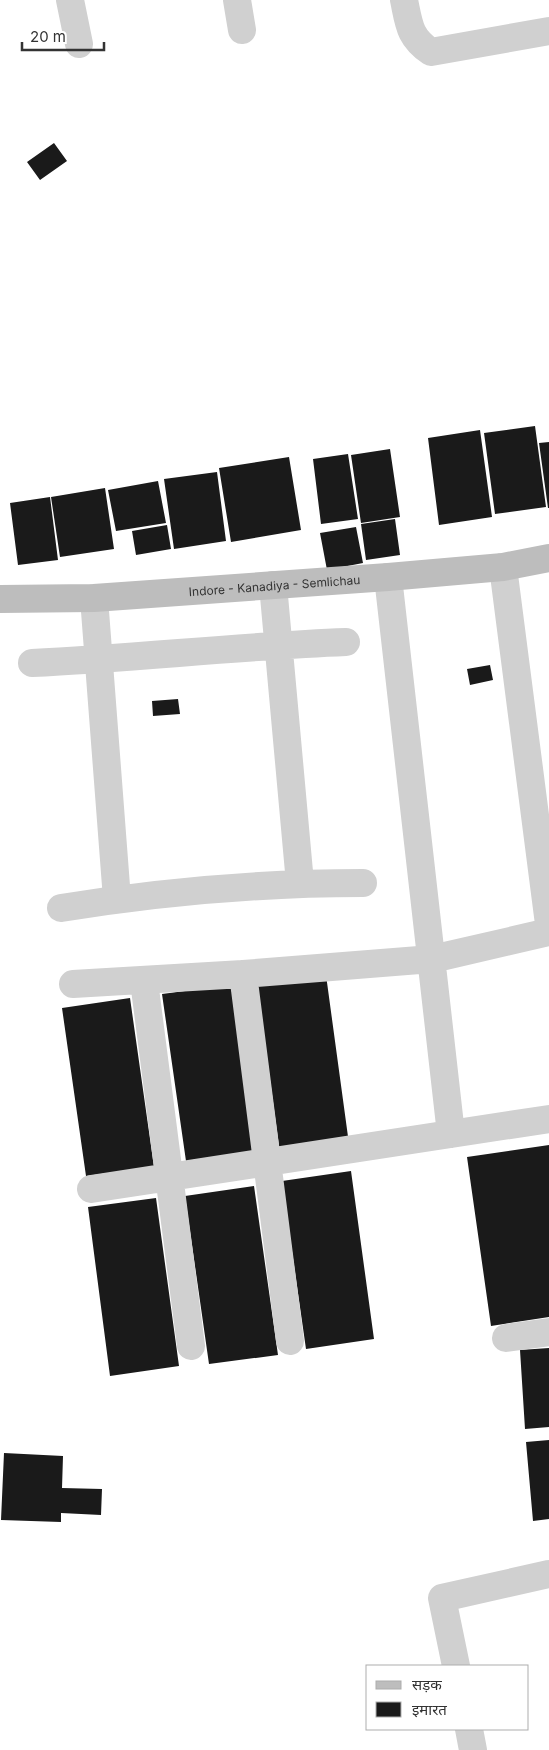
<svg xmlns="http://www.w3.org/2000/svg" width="549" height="1750" viewBox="0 0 549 1750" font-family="Inter,'Noto Sans Devanagari',sans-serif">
	<rect width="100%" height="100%" fill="#fff"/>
	<path fill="#1a1a1a" d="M54 143 67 161 40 180 27 162Z
		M535 426 546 507 495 514 484 433Z
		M480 430 492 517 439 525 428 438Z
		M549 442V508H548L539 443Z
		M390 449 400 517 361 523 351 455Z
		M348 454 358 519 321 524 313 459Z
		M289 457 301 530 231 542 219 468Z
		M217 472 226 541 174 549 164 479Z
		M158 481 166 523 116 531 108 490Z
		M105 488 114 549 60 557 51 497Z
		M50 497 58 560 18 565 10 503Z
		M395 519 400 555 366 560 361 524Z
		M167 525 171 549 136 555 132 531Z
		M356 527 363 563 327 570 320 533Z
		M490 665 493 680 470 685 467 669Z
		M178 699 180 714 153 716 152 701Z
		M326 975 349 1144 280 1153 257 984Z
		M231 985 254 1151 186 1161 162 994Z
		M130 998 154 1167 86 1176 62 1008Z
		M549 1145V1317L491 1326 467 1157Z
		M351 1171 374 1339 306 1349 282 1181Z
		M254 1186 278 1355 209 1364 185 1196Z
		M156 1198 179 1366 110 1376 88 1207Z
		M549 1348V1427L525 1429 520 1350Z
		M549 1440V1519L533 1521 526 1442Z
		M4 1453 63 1456 62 1488 102 1489 101 1515 61 1513V1522L1 1520Z"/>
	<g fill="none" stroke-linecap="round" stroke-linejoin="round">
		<path stroke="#d0d0d0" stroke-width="28" d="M70 0 79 44
			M237 0 242 30
			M404 0C409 24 409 37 431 52L549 31
			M503 567 549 924
			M388 577 451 1134
			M273 585 300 883
			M94 598 117 899
			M32 663C137 658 241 646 346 642
			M61 908C160 892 263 883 363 883
			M243 974 290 1341
			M144 981 191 1346
			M73 984 243 974 432 959 549 932
			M91 1189 549 1119
			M506 1338 549 1332
			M456 1666 442 1598 549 1574
			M469 1729 473 1750"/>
		<path stroke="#bdbdbd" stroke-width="28" id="s1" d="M0 599 94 598 388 577 503 567 549 558"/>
	</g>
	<g text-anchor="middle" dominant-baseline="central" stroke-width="5" stroke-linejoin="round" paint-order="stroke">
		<g font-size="12" fill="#333" stroke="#fff">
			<text stroke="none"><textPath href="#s1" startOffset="275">Indore - Kanadiya - Semlichau</textPath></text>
		</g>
	</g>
	<rect x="366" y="1665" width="162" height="65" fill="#ffffff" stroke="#adadad"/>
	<rect x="376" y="1681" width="25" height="8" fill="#bdbdbd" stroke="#adadad"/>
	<text x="412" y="1690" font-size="15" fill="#333333">सड़क</text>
	<rect x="376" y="1702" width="25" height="15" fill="#1a1a1a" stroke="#adadad"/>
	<text x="412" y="1715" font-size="15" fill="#333333">इमारत</text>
	<path d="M22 42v8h82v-8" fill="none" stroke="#333333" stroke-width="2.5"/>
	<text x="30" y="42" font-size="15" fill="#333333" stroke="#ffffff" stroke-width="4" paint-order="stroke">20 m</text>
</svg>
